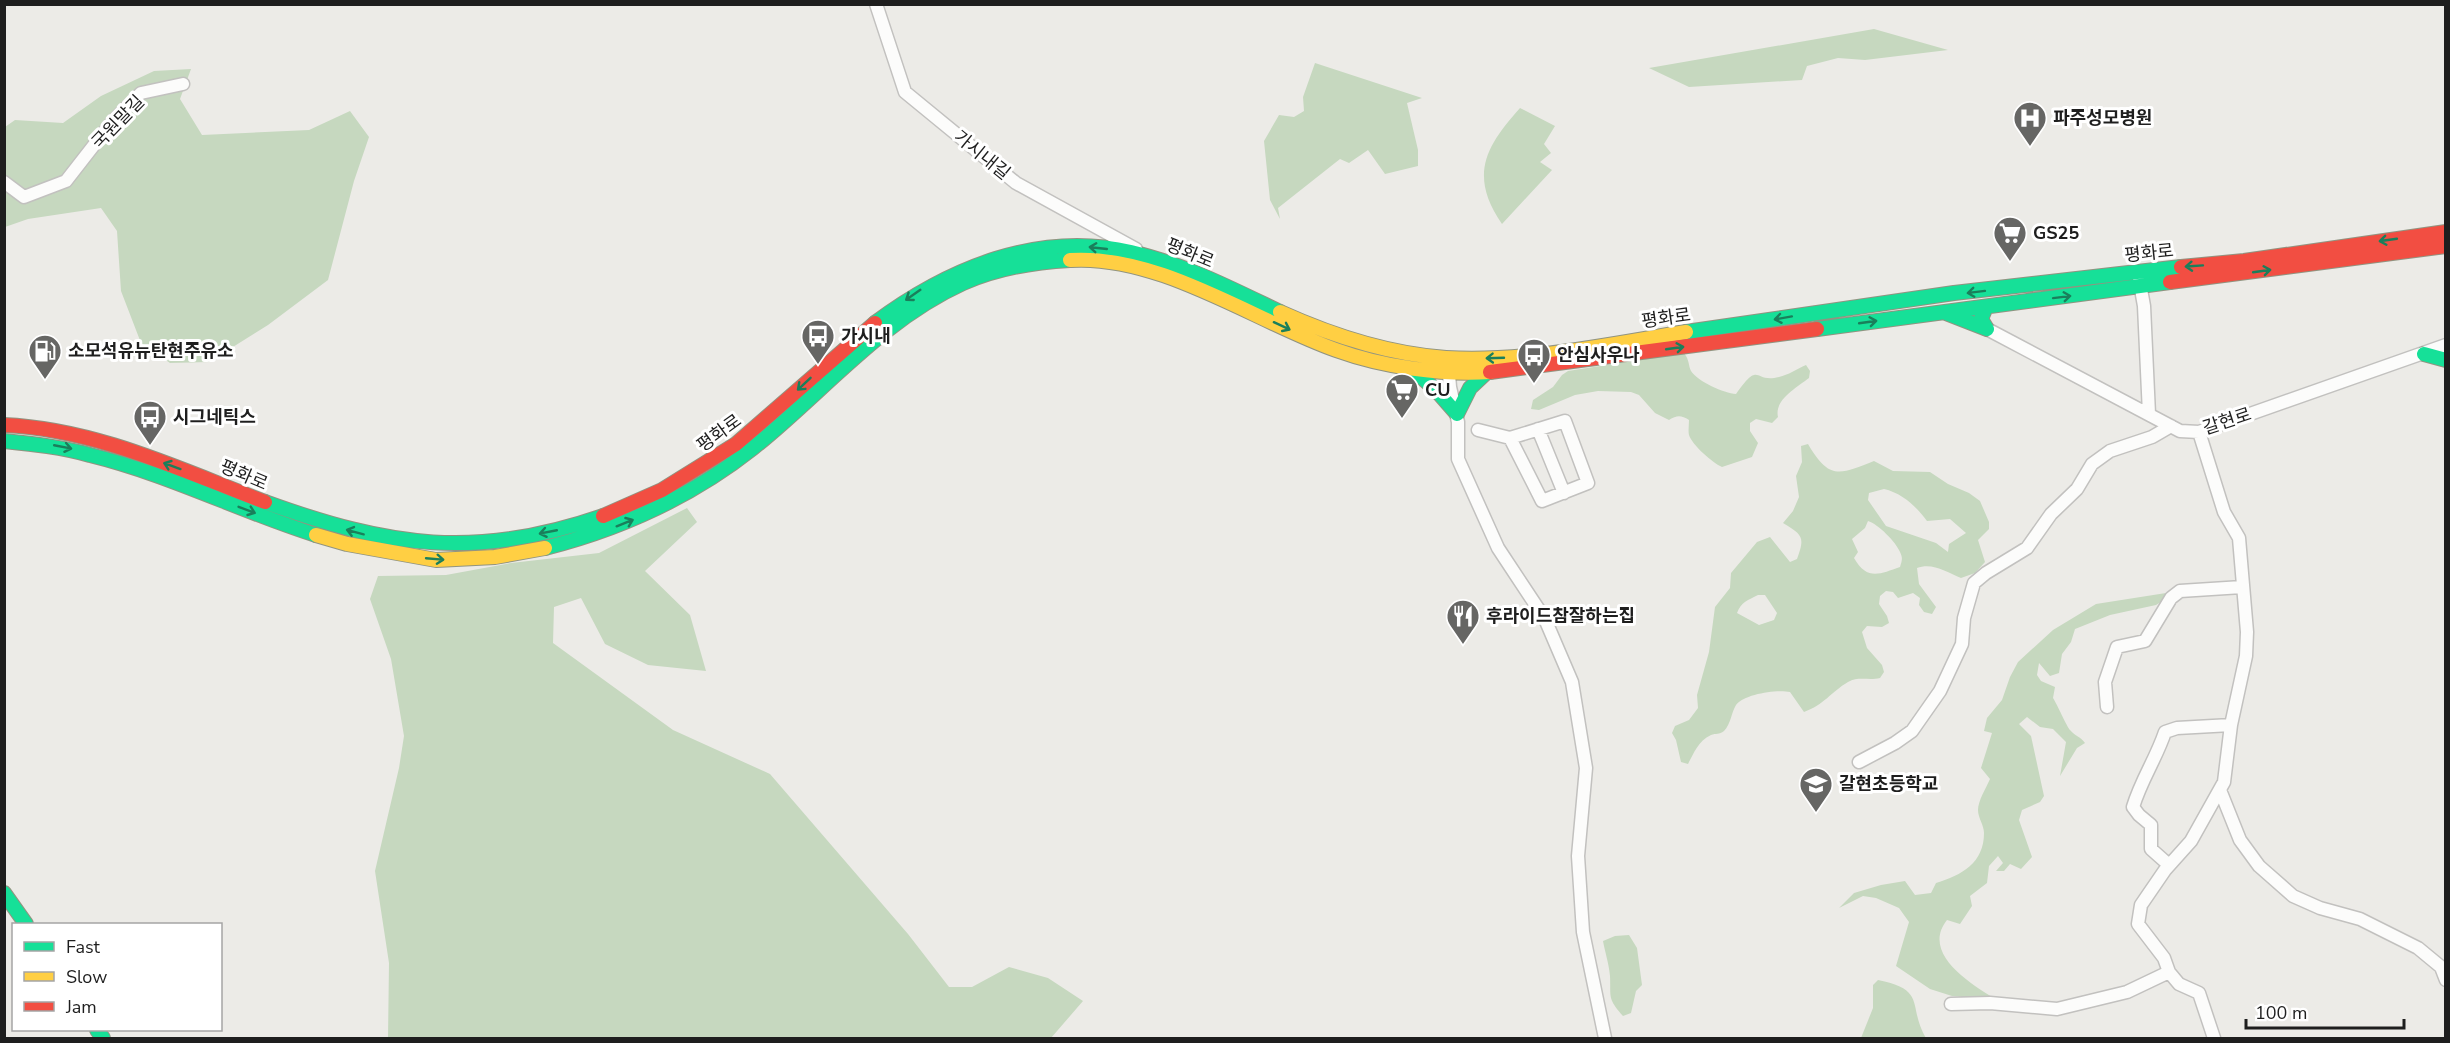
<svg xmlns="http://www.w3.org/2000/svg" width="2450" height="1043" viewBox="0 0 2450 1043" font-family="'Nunito Sans','Noto Sans KR',sans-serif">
	<rect width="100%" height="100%" fill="#ecebe7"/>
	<path fill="#c6d8bf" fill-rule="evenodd" d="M1874 29 1948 50 1865 60 1838 58 1807 66 1802 80 1689 87 1649 68Z
		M1315 63 1422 98 1407 103 1418 150V166L1385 174 1368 150 1349 163 1340 159 1278 208 1280 219 1270 200 1264 141 1279 115 1294 117 1304 111 1303 97Z
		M191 69 180 99 202 135 309 130 350 111 369 137 354 181 328 280 268 325 209 362 170 363 141 343 121 291 117 231 101 208 28 219 5 227V127L15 120 63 123 101 96 154 71Z
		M1520 108 1555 126 1544 144 1551 153 1540 162 1552 170 1502 224C1469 176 1485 147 1520 108Z
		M1684 353C1690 361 1688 365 1691 371 1698 382 1724 393 1736 394 1761 359 1753 384 1779 377 1788 375 1797 369 1806 365L1810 371 1809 378C1796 388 1774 400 1778 417L1772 423 1756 419 1750 423V431L1758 443 1752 457 1722 467C1713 463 1692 445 1689 435 1688 431 1689 425 1689 420 1681 415 1677 415 1669 420L1655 413 1639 395 1631 392 1598 391 1575 395 1539 410 1531 409 1533 400 1553 387 1562 375 1568 371Z
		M1808 444C1829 480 1839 475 1874 461L1893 471 1930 472 1948 484 1969 493 1980 501 1989 522V529L1978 540 1985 562 1975 573 1961 578C1947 572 1932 562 1917 568L1919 584 1936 607 1932 614 1924 612 1919 605 1920 598 1913 593 1898 598 1893 592 1886 591 1880 596 1879 604 1887 616 1889 623 1882 627 1867 626 1862 632 1867 648 1882 665 1884 672 1880 678C1869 681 1859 676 1848 682 1831 692 1824 705 1804 712L1790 692C1777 689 1744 694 1736 705 1731 713 1731 724 1724 731 1719 735 1716 733 1711 735 1698 741 1694 753 1688 764L1681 762 1676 740 1672 733 1675 726 1689 720 1698 708 1697 695 1709 652 1715 607 1730 588 1731 573 1757 542 1770 537 1790 562 1797 559C1805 537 1803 535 1783 523L1793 511 1799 497 1796 476 1802 462 1801 446ZM1884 489C1902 493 1917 507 1927 521L1950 519 1966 533 1949 544 1948 552 1936 543 1886 526 1868 500 1869 493ZM1868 521C1878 524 1896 542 1900 552 1903 558 1902 561 1900 567 1880 574 1867 581 1854 558L1858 552 1852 539 1865 528ZM1758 595H1765L1777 613 1774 620 1759 625 1737 613C1741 602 1748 600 1758 595Z
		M687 508 697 522 645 571 690 615 706 671 648 665 605 644 581 598 554 607 553 643 673 730 770 774 908 934 949 987H972L1009 967 1048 978 1083 1001 1051 1038H388L389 963 375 871 399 768 404 736 391 659 370 599 378 576 446 575 511 563 599 553Z
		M2166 593 2164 600 2156 605 2110 615 2075 629 2071 642 2062 654 2059 673 2050 676 2039 663 2037 675 2041 681 2055 687 2053 698C2057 704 2067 727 2070 730 2075 736 2081 737 2085 743L2077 748 2060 776 2066 742 2053 729 2040 727 2027 717 2019 724 2031 736 2044 796 2040 802 2022 810 2019 820 2032 857 2021 869 2010 864 2004 871H1996L2003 863 1998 856 1989 866 1987 883 1970 896 1972 906 1960 924 1947 920C1920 954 1973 985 1997 1000L1952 996 1930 989 1896 966 1909 922 1899 908 1876 898 1863 896 1839 908 1854 893 1881 885 1905 881 1915 895 1931 893 1936 883C1962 875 1984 863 1984 833 1984 825 1978 818 1978 810 1978 801 1986 788 1990 779L1981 768 1992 733 1984 731 1987 718 2002 700 2010 677 2018 662 2053 630 2096 604Z
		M1629 935 1637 948 1642 985 1636 991 1631 1013 1623 1016C1607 998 1611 997 1610 976 1609 964 1605 952 1603 941L1615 936Z
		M1878 980C1928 990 1907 1006 1926 1038H1861L1873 1008V985Z"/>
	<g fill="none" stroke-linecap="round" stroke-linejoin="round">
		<defs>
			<path id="street" d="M876 4 905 92 1016 183 1136 249
				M4 182 24 197 66 181 112 122 141 93 183 84
				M2139 278 2144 306 2149 414
				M1987 329 2180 431 2199 432 2446 345
				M1448 362 1450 387 1458 422V459L1498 548 1545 619 1572 682 1586 768 1578 856 1583 932 1605 1038
				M1538 429 1564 493
				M1478 430 1510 438 1565 421 1588 483 1542 501 1510 438
				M2199 432 2224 512 2239 538 2247 632 2246 656 2231 725 2224 782 2191 841 2165 870 2141 905 2138 924 2164 958 2169 972 2179 984 2199 993 2214 1038
				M2107 707 2105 682 2117 647 2145 641 2171 598 2180 591 2242 587
				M1859 762 1895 743 1912 731 1940 691 1962 644 1964 618 1974 583 1986 573 2027 548 2051 514 2077 489 2092 464 2110 451 2152 437 2171 426
				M2220 790 2240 840 2259 866 2293 896 2320 908 2360 919 2418 948 2441 967 2446 980
				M2169 865 2151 849V825L2139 815 2133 807C2141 780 2156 759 2165 732L2177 728 2231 725
				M1951 1004 1990 1003 2057 1009 2127 992 2169 972"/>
			<path id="fast" d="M1946 313 1987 329 1981 319 1986 307
				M875 323C949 268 1038 231 1131 252 1184 264 1232 289 1280 312
				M1817 329 2170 282
				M1686 332 1954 293 2181 267
				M2424 354 2446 360
				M1412 369 1436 390 1457 414 1470 388 1487 372
				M4 441C33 444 62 447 90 455 168 474 240 511 316 535
				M265 502C389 547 476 560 603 516
				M545 548C620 529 691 497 753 448 822 393 881 320 963 283 997 268 1033 262 1070 260
				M4 893 26 924
				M97 1030 103 1038"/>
			<path id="slow" d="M1070 260C1160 254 1254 321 1336 350 1383 367 1440 375 1490 372
				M1280 312C1333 336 1388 354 1446 358 1523 363 1611 344 1686 332
				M316 535 347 544 436 560 495 557 545 548"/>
			<path id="jam" d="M2181 267 2244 261 2446 232
				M2170 282 2446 246
				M1490 372 1817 329
				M4 425C96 429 181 470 265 502
				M603 516 662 490 736 444 875 323"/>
		</defs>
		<use href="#street" stroke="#c2c1bf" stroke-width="15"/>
		<use href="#fast" stroke="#919481" stroke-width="16"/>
		<use href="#slow" stroke="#919481" stroke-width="16"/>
		<use href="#jam" stroke="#919481" stroke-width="16"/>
		<use href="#street" stroke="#fcfcfb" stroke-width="12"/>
		<use href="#fast" stroke="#16e098" stroke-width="14"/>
		<use href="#slow" stroke="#ffcf43" stroke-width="14"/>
		<use href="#jam" stroke="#f24e42" stroke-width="14"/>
	</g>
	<defs><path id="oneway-shaft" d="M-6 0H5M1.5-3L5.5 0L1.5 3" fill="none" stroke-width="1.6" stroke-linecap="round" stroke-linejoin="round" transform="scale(1.5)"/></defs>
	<g stroke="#1a7f5b">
		<use href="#oneway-shaft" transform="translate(2388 240) rotate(172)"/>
		<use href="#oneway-shaft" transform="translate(1098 248) rotate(-174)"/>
		<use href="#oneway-shaft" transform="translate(2194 266) rotate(176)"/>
		<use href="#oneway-shaft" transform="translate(2262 271) rotate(-8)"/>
		<use href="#oneway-shaft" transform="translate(1976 292) rotate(173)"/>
		<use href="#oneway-shaft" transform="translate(913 295) rotate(145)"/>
		<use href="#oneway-shaft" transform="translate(2062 297) rotate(-7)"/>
		<use href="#oneway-shaft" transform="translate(1783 318) rotate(170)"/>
		<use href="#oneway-shaft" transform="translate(1868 322) rotate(-8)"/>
		<use href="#oneway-shaft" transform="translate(1282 326) rotate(25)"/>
		<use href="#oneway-shaft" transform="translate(1675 348) rotate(-8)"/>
		<use href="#oneway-shaft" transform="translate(1495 358) rotate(178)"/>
		<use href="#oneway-shaft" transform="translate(804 384) rotate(137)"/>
		<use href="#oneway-shaft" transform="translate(63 447) rotate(11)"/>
		<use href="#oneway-shaft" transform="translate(172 466) rotate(-160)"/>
		<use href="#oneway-shaft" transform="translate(247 510) rotate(21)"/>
		<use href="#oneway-shaft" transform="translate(625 523) rotate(-22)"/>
		<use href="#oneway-shaft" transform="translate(355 532) rotate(-165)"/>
		<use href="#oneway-shaft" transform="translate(548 532) rotate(169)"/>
		<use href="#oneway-shaft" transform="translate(435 559) rotate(5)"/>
	</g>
	<defs>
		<symbol id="hospital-pin" viewBox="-11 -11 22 30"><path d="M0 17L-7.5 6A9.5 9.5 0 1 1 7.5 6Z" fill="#666664" stroke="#fff"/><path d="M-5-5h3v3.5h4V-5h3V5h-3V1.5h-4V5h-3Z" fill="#fff"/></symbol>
		<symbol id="supermarket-pin" viewBox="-11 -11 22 30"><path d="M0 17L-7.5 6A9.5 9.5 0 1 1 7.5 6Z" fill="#666664" stroke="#fff"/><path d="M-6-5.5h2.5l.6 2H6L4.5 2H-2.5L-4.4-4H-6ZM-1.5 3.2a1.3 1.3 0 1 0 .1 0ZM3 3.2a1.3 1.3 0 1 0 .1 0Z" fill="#fff"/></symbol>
		<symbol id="bus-pin" viewBox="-11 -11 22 30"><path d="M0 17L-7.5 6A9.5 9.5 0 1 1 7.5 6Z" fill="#666664" stroke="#fff"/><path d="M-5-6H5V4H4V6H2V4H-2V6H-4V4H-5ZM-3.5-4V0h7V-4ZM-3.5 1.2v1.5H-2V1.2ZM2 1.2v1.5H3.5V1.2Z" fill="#fff"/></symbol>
		<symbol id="fuel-pin" viewBox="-11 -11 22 30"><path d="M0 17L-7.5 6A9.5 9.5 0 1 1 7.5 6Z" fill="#666664" stroke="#fff"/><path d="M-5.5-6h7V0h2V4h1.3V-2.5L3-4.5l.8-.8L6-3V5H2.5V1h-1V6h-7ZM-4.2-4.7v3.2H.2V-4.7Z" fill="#fff"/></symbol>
		<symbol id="restaurant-pin" viewBox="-11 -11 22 30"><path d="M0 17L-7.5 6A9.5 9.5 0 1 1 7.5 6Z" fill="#666664" stroke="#fff"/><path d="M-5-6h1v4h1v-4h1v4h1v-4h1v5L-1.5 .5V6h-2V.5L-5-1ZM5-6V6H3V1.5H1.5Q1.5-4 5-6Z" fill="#fff"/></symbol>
		<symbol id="school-pin" viewBox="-11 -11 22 30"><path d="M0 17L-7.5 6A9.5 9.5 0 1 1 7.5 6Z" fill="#666664" stroke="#fff"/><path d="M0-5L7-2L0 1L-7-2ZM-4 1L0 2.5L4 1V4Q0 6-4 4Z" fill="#fff"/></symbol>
	</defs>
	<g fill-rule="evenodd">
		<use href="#hospital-pin" x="2011" y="99" width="38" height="52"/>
		<use href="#supermarket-pin" x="1991" y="214" width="38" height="52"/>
		<use href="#bus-pin" x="799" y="317" width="38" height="52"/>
		<use href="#fuel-pin" x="26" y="332" width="38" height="52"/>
		<use href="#bus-pin" x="1515" y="336" width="38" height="52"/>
		<use href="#supermarket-pin" x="1383" y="371" width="38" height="52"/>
		<use href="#bus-pin" x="131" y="398" width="38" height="52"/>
		<use href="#restaurant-pin" x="1444" y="597" width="38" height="52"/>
		<use href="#school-pin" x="1797" y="765" width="38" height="52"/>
	</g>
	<g text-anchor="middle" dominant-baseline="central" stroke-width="6" stroke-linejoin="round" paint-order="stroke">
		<g font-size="18" font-weight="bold" fill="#1e1e1e" stroke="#fff" text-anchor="start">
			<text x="2053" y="118">파주성모병원</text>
			<text x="2033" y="233">GS25</text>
			<text x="841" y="336">가시내</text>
			<text x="68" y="351">소모석유뉴탄현주유소</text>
			<text x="1557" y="355">안심사우나</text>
			<text x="1425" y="390">CU</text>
			<text x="173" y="417">시그네틱스</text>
			<text x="1486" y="616">후라이드참잘하는집</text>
			<text x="1839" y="784">갈현초등학교</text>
		</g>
		<g font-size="18" fill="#1e1e1e" stroke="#fff">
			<text transform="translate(118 122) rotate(-46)">국원말길</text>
			<text transform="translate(982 155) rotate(39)">가시내길</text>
			<text transform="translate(1190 253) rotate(22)">평화로</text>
			<text transform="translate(2149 253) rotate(-6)">평화로</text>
			<text transform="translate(1666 318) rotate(-8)">평화로</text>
			<text transform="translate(2227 421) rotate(-18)">갈현로</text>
			<text transform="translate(719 433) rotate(-36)">평화로</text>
			<text transform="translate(244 475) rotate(23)">평화로</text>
		</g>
	</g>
	<rect width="2450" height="1043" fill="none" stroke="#1e1e1e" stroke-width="12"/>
	<rect x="12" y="923" width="210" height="108" fill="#ffffff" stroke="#a5a5a5" stroke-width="1.5"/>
	<rect x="24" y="942" width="30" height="9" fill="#16e098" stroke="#a5a5a5" stroke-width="1.5"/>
	<text x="66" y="953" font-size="18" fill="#1e1e1e">Fast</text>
	<rect x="24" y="972" width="30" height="9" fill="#ffcf43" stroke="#a5a5a5" stroke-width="1.5"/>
	<text x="66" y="983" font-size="18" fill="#1e1e1e">Slow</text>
	<rect x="24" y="1002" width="30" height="9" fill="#f24e42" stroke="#a5a5a5" stroke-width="1.5"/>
	<text x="66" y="1013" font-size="18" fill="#1e1e1e">Jam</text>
	<path d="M2246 1019v9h158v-9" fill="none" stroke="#1e1e1e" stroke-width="3"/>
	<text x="2255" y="1019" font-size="18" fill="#1e1e1e" stroke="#ffffff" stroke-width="4.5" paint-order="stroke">100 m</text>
</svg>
